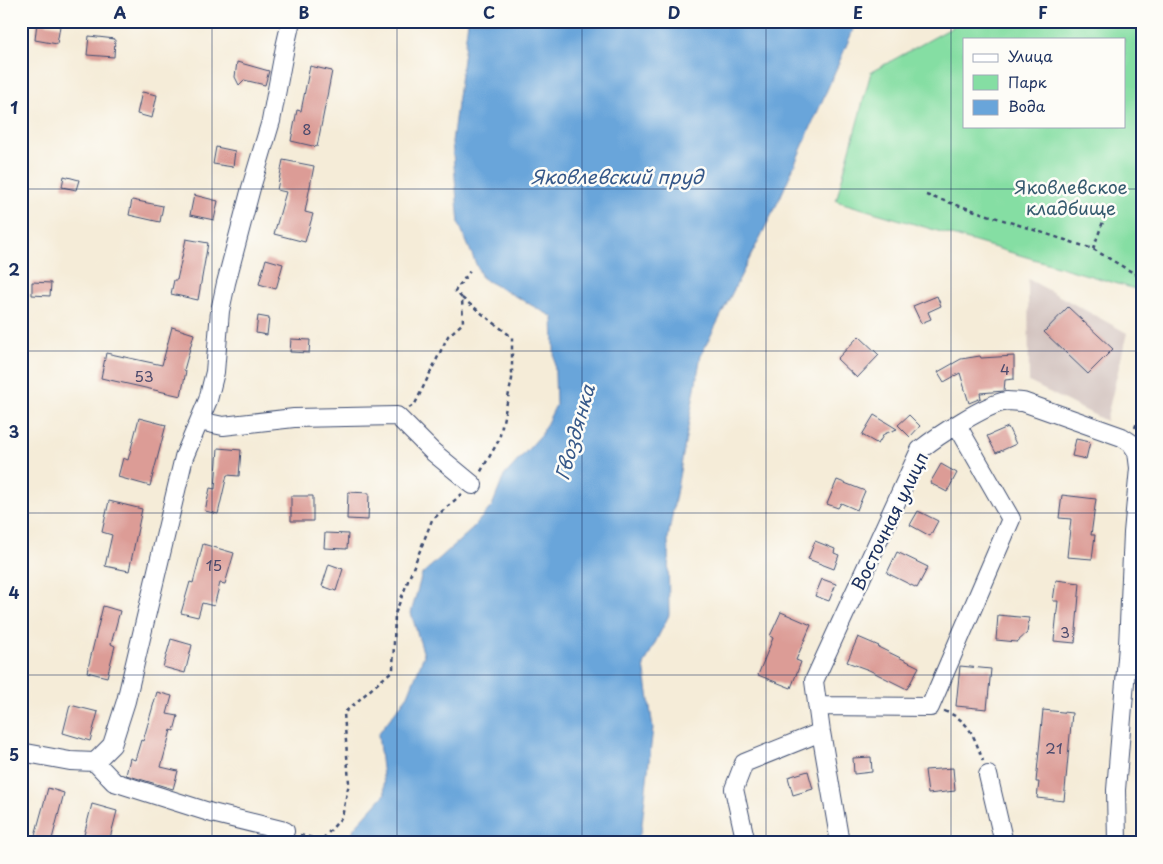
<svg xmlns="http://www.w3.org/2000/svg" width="1163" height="864" viewBox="0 0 1163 864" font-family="'Playpen Sans',sans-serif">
	<rect width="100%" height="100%" fill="#fdfcf7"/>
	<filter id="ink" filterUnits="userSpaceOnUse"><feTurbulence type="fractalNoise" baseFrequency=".02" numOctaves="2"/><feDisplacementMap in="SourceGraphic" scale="10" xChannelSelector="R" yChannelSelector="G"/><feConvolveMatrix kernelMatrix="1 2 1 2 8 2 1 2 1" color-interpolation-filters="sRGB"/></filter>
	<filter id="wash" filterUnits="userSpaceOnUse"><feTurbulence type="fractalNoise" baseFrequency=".0096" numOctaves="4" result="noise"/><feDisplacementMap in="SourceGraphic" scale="20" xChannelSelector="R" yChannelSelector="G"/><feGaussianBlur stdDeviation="1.12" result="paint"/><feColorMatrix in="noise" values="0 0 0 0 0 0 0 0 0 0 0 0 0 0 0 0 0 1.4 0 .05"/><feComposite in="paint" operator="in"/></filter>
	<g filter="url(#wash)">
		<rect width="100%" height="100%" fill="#f5ecd8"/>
		<path fill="#d0c0bc" d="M1028 279 1127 333 1106 421 1029 382Z"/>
		<path fill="#85dea3" stroke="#508680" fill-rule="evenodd" d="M950 21H1142V291L836 201 871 72 953 27ZM964 39H1124V126H964Z"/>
		<path fill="#69a5da" stroke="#426a9c" d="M468 21H857L780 198 701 355 668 538 669 615 644 665 653 728 641 832 634 843H350L354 828 385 794 378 734 408 695 424 655 411 613 422 574 468 533 492 506 504 476 541 435 556 405 553 317 482 278 459 224 452 142Z"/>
		<g id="blocks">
			<path fill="#dc9c96" d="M37 22 60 26 57 44 35 40Z
				M89 36 115 39 114 57 87 55Z
				M237 62 269 71 265 85 244 80 239 85 235 77Z
				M310 66 332 71 317 147 291 141 297 110 301 111Z
				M142 92 157 95 152 118 137 114Z
				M216 147 235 151 233 167 213 164Z
				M283 160 314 166 305 212 313 214 305 242 274 234 286 192 277 190Z
				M64 176 79 180 76 190 62 187Z
				M194 195 218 201 214 220 190 215Z
				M132 200 163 206 160 222 129 215Z
				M186 239 208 243 198 300 171 294 174 280H177Z
				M266 259 283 264 276 289 259 284Z
				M32 282 51 283 50 296 32 295Z
				M937 296 941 306 928 312 931 319 921 323 913 306Z
				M1068 307 1113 349 1088 374 1044 332Z
				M258 316 269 318 267 335 256 333Z
				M172 327 194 334 184 370 186 371 181 396 101 378 106 353 162 365Z
				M859 336 879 355 857 378 837 359Z
				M291 339 310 340 309 353 290 352Z
				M980 356 981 358 1014 356V379L1005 380 1004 391 980 393 981 398 969 403 960 373 944 382 938 372 961 359Z
				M874 415 897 429 884 434 878 444 862 435Z
				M909 415 920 426 910 437 898 425Z
				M139 418 166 425 150 486 118 477 123 458 128 460Z
				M1008 427 1016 444 996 453 987 436Z
				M1076 439 1090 442 1086 459 1072 456Z
				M218 448 241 450 239 476 227 475 218 514 205 511 210 488 215 489Z
				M941 464 957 473 947 492 930 483Z
				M837 480 865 491 857 510 841 503 838 508 827 504Z
				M348 492 369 493 368 520 347 519Z
				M1062 495 1096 499 1091 535H1095L1092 559 1067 557 1071 519 1059 518Z
				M291 496H313V521H291Z
				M109 501 142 509 129 571 105 566 112 535 102 532Z
				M918 511 938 521 930 536 910 525Z
				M325 533 348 534 347 549 324 548Z
				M815 541 835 549 834 553 839 555 834 569 808 559Z
				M203 544 234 553 225 584 220 583 214 606 202 603 198 617 181 613 190 582 193 583Z
				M897 552 928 567 917 588 887 573Z
				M329 564 343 569 336 591 322 586Z
				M822 579 836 584 829 601 815 596Z
				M1056 580 1080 583 1075 643 1054 641 1058 601H1053Z
				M103 606 120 611 111 644 115 646 107 677 87 672Z
				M781 612 811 625 796 660 801 662 791 688 758 675 773 638 770 636Z
				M998 615 1029 618 1027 633 1017 642 996 640Z
				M858 637 879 646 878 647 919 667 907 689 869 670 847 662Z
				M171 639 192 645 185 673 163 667Z
				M960 666 991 669 987 709 956 706Z
				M157 692 172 696 167 714 178 716 174 731 171 730 161 767 178 771 173 789 126 775 130 758 135 760 141 740 143 741Z
				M70 705 98 712 90 741 63 733Z
				M1043 710 1072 713 1064 801 1037 798 1039 782H1036Z
				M871 757 872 772 854 774 853 758Z
				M953 768 955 791 928 794 925 770Z
				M808 771 813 789 793 795 788 777Z
				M48 788 64 793 51 843H33Z
				M92 804 117 811 109 842 84 835Z"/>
		</g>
	</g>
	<g filter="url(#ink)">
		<use href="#blocks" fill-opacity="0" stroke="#3c4b70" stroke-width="1"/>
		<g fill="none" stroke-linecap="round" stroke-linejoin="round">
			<defs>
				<path id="minor" d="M199 421 223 426 294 418 397 416 433 452 473 485
					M818 706 930 707 1011 519 957 425
					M21 752 70 761 95 762 112 745 126 701 184 457 208 400 215 372 220 311 226 283 251 188 271 121 285 47 291 21
					M95 762 114 782 212 813 285 831
					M988 775 1004 843
					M746 843 734 789 744 763 821 732
					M840 843 821 732 814 681 920 450C937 436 986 404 1007 401 1012 401 1018 402 1023 402L1122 437 1131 443 1137 452 1139 468 1133 533 1128 646 1116 790 1117 843"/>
			</defs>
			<use href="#minor" stroke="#3c4b70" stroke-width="20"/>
			<path stroke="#3c4b70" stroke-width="2.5" stroke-dasharray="4 4" stroke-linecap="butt" d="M926 195 1093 249 1142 278
				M1093 249 1108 208
				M462 298 512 337V379L499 440 480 473
				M409 408 415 404 448 336 463 323 462 298 455 291 470 271
				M1135 428 1142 408
				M944 711C970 720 974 737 983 761
				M300 835 322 840 342 817 349 783 344 713 393 670 395 614 432 520 462 494
				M1139 843 1142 839"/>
			<use href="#minor" stroke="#fff" stroke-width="18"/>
		</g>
	</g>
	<path fill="none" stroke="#1b2f5e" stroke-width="1" stroke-opacity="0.55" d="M212 21V843M397 21V843M582 21V843M766 21V843M951 21V843M21 189H1142M21 351H1142M21 513H1142M21 675H1142"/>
	<g text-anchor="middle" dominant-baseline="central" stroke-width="5" stroke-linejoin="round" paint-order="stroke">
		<g font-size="15" fill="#4b4a6c">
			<text x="307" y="128">8</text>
			<text x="1005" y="368">4</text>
			<text x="144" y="375">53</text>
			<text x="214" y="564">15</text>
			<text x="1065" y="631">3</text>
			<text x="1054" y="747">21</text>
		</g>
		<g font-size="18" fill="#365b6f" stroke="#fdfcf7">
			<text x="1071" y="186">Яковлевское<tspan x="1071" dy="21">кладбище</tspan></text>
		</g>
		<g font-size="18" fill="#1b2f5e" stroke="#fdfcf7">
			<text transform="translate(889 521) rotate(-64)">Восточная улицп</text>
		</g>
		<g font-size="19" font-style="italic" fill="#365889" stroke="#fdfcf7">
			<text x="617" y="176">Яковлевский пруд</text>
			<text transform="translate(574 432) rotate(-74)">Гвоздянка</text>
		</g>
	</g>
	<rect width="1163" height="864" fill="none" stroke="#fdfcf7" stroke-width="55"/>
	<rect x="963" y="38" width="162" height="90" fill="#fdfcf7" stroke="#a3aaba"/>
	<rect x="973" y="54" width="25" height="8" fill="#ffffff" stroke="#a3aaba"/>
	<text x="1008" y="62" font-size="15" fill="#1b2f5e">Улица</text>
	<rect x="973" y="75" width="25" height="15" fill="#85dea3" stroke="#a3aaba"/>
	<text x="1008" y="88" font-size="15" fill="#1b2f5e">Парк</text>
	<rect x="973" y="100" width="25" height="15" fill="#69a5da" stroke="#a3aaba"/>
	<text x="1008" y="112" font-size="15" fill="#1b2f5e">Вода</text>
	<rect x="28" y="28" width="1108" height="808" fill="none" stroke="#1b2f5e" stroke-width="2"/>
	<g font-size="16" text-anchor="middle" font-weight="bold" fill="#1b2f5e">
		<text x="120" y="19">A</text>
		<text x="304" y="19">B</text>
		<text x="489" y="19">C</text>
		<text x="674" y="19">D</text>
		<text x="858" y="19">E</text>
		<text x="1043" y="19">F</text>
		<text x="14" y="114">1</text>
		<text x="14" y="276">2</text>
		<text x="14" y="438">3</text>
		<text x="14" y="599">4</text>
		<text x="14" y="761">5</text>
	</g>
</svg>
